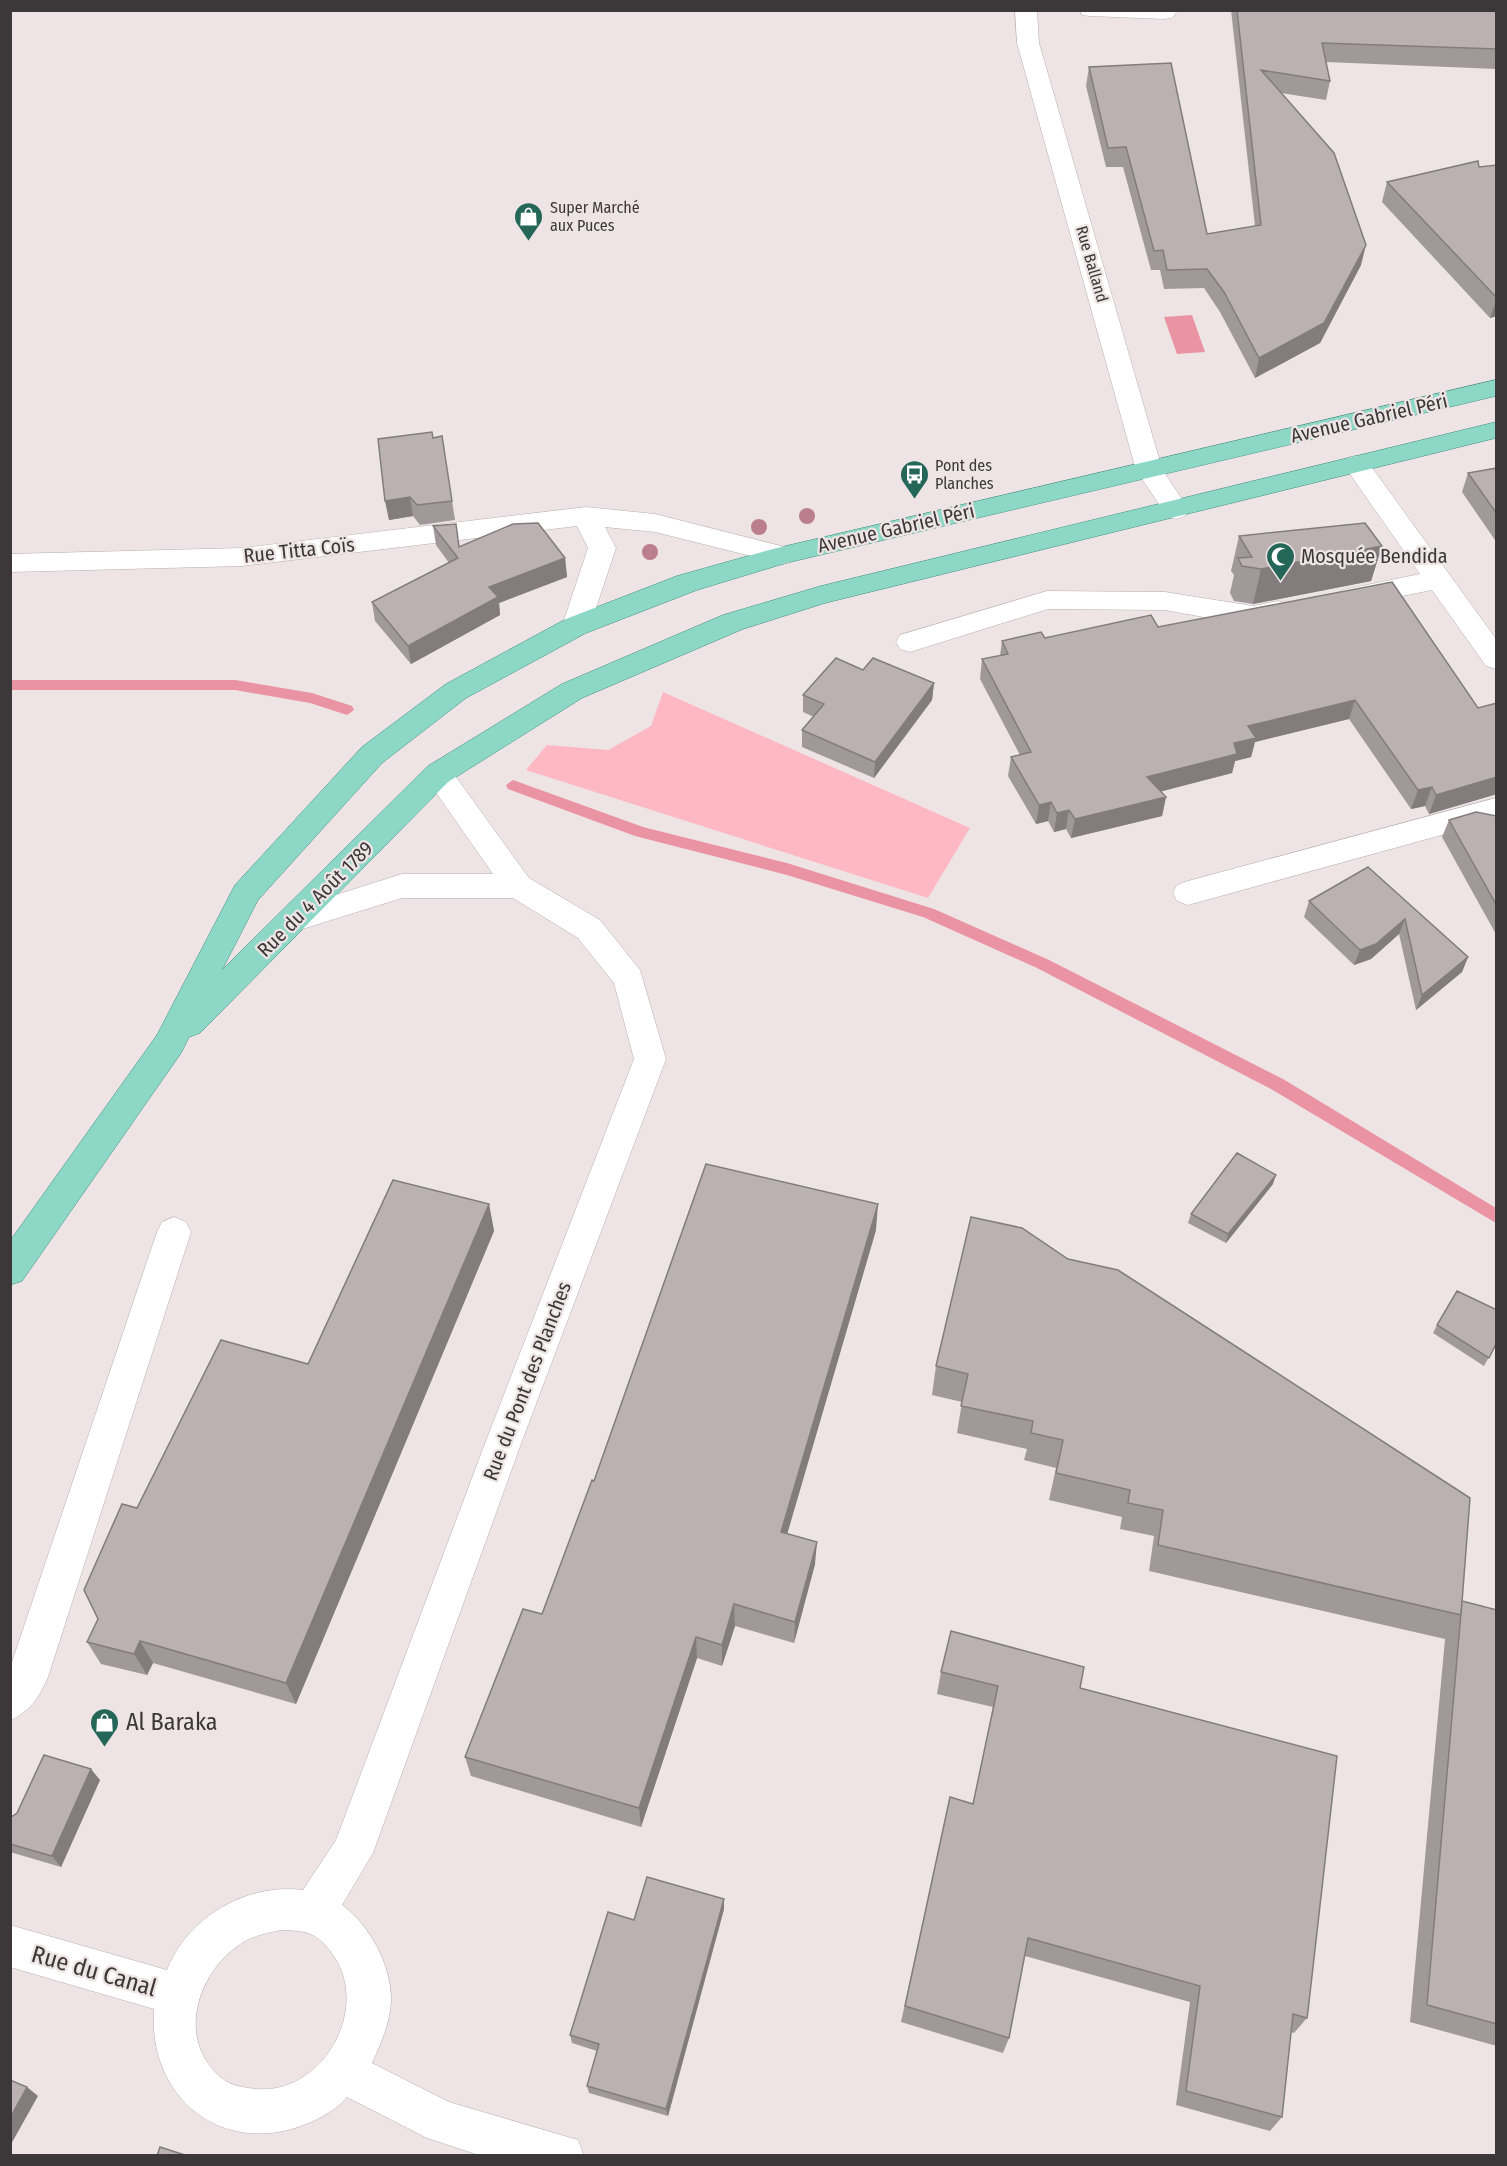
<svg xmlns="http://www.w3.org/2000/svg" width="1507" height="2166" viewBox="0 0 1507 2166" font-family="'Fira Sans Condensed',sans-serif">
	<rect width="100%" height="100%" fill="#eee4e5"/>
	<path fill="#feb8c3" d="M663 692 970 828 928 898 526 770 547 745 608 750 651 726Z"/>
	<path fill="#ea93a2" d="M1192 315 1205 352 1177 354 1164 317Z"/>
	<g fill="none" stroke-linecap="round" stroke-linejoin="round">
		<path fill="#ea93a2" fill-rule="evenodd" d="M10 680H235L312 693 352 706 354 710 347 715 310 703 235 690H10Z
			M513 780 643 827 787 863 934 909 1049 960 1283 1079 1496 1208V1223L1271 1089 1037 968 923 917 787 875 635 836 508 789 506 785Z"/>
		<defs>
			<path id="minor" d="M1015 10H1037L1039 43 1162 469 1189 510 1185 516 1176 519 1167 516 1136 470 1017 43Z
				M1080 10H1178L1172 18 1164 19 1090 16 1082 15Z
				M1356 456 1365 458 1496 639V669L1486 666 1432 590 1352 606 1342 604 1338 597 1342 590 1420 574 1343 464 1347 458Z
				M586 507 655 514 793 549 797 555 793 561 783 564 655 532 605 527 616 548 590 626 586 633 576 636 566 633 562 626 588 548 577 526 242 566 10 572V554L242 548Z
				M1047 591 1165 592 1253 606 1278 601 1288 604 1292 611 1288 618 1253 626 1165 610 1048 609 910 652 900 649 896 642 900 635Z
				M438 763 448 766 529 878 600 920 640 970 666 1059 522 1441 373 1853 342 1905C370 1925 392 1967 391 2001 390 2023 381 2043 372 2063L449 2102 578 2140 584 2156H482L427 2138 347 2097C334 2113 311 2123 292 2129 211 2151 148 2090 154 2009L10 1967V1925L167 1970C188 1917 246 1883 303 1890L336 1840 486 1441 634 1059 614 983 578 938 513 898H402L296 931 285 927 280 919 285 911 402 874H493L423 774 428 766ZM281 1930C290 1931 300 1930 308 1933 321 1937 331 1951 337 1961 368 2016 319 2095 256 2089 239 2087 227 2085 215 2072 177 2033 200 1969 242 1943 254 1935 268 1933 281 1930Z
				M1496 798V820L1188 905 1177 901 1173 893 1177 885 1188 881Z
				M174 1217 186 1222 191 1232 48 1677C40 1696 30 1712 10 1720V1668L157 1232 162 1222Z"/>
			<path id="major" d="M1496 380V396L786 563 697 590 586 633 466 698 382 763 258 900 222 970 428 766 562 684 723 615 821 586 1496 422V438L825 603 743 629 582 698 448 782 200 1033 189 1037 181 1053 22 1281 10 1285V1241L157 1035 235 885 362 747 446 684 566 619 677 576 773 549Z"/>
		</defs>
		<use href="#minor" stroke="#b8aeaf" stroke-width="1"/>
		<use href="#major" stroke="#3f8e7d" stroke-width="1"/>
		<use href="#minor" fill="#fff" fill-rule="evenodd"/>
		<use href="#major" fill="#8dd7c7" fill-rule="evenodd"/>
	</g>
	<g fill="#ba7e8d">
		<circle cx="807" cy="516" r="8"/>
		<circle cx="759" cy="527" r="8"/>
		<circle cx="650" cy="552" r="8"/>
	</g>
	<path fill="#a1989a" d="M1231 10H1497V69L1326 62 1330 81 1326 100 1281 93 1361 265 1320 343 1255 378 1220 312 1204 288 1164 289 1160 270H1151L1123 167H1106L1086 86 1089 67 1207 234 1255 226Z
		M1497 165V316L1490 318 1382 202 1387 182Z
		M442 436 455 520 420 525 413 516 389 520 433 438Z
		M1497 468V543L1462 492 1468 473Z
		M433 526 459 547 565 558 567 577 499 603 500 615 411 664 375 621 372 602 449 563 436 545Z
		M1239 536 1382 546 1371 581 1253 604 1234 601 1230 593 1234 575 1231 571Z
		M1158 627 1478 708 1497 703V794L1429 814 1425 806 1411 809 1349 719 1255 742 1251 757 1235 761 1232 773 1161 791 1166 797 1162 816 1071 838 1066 829 1054 832 1048 821 1036 824 1008 776 1011 757 1020 755 980 679 982 659 1000 656 1002 641 1045 638Z
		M863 670 934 683 932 700 874 778 802 747V730L814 717 803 712V695Z
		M1497 816V936L1442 837 1449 820Z
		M1368 867 1468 957 1462 972 1416 1010 1399 934 1371 959 1354 965 1304 917 1309 901Z
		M1273 1184 1226 1243 1188 1223 1191 1214Z
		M489 1204 494 1231 296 1704 153 1663 147 1675 101 1664 87 1642 98 1619 137 1508 308 1364Z
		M971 1217 1462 1602 1497 1610V2046L1410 2022 1445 1639 1149 1571 1154 1536 1120 1529 1122 1517 1049 1500 1056 1468 1024 1460 1027 1449 957 1433 962 1402 932 1395 936 1366Z
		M876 1230 787 1534 815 1564 794 1643 735 1626 722 1666 697 1658 641 1827 471 1776 465 1757 542 1614Z
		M1437 1325 1497 1342 1484 1366 1433 1333Z
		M941 1672 1080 1688 1307 2018 1294 2033 1291 2032 1282 2117 1270 2131 1176 2105 1190 2002 1025 1956 1009 2038 1003 2053 901 2022 950 1797 973 1804 993 1707 937 1694Z
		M100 1780 61 1867 10 1852V1818Z
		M724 1909 668 2116 589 2093 587 2086 597 2051 572 2043 570 2035 634 1920Z"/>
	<path fill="#837c7d" d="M1366 245 1361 265 1320 343 1255 378 1259 358Z
		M1497 298V316L1490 318Z
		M410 497 413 516 389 520 385 501Z
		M1382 546 1371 581 1253 604 1261 569Z
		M565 558 567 577 499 603 500 615 411 664 408 646 489 587Z
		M934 683 932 700 874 778 875 762Z
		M1355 700 1349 719 1255 742 1251 757 1235 761 1232 773 1144 796 1147 777 1234 743 1248 726Z
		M1497 777V794L1429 814 1436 795Z
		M1432 787 1425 806 1411 809 1418 790Z
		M1166 797 1162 816 1071 838 1075 819Z
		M1051 802 1048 821 1036 824 1039 805Z
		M1069 810 1066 829 1054 832 1057 813Z
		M1405 919 1399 934 1371 959 1354 965 1360 950Z
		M1468 957 1462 972 1416 1010 1422 995Z
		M1276 1175 1273 1184 1226 1243 1228 1234Z
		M489 1204 494 1231 296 1704 286 1683Z
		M878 1204 876 1230 781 1555V1532Z
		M817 1542 815 1564 794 1643 795 1622Z
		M734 1604 735 1626 722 1666V1645Z
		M696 1637 697 1658 641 1827 639 1808Z
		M140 1641 153 1663 147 1675 134 1654Z
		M91 1769 100 1780 61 1867 52 1856Z
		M724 1899V1909L668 2116 666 2109Z
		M27 2087 38 2096 10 2146V2118Z"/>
	<path fill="#bbb1b3" stroke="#837c7d" stroke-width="1.5" d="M1237 10H1497V49L1322 43 1330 81 1261 70 1334 153 1366 245 1324 323 1259 358 1224 292 1207 269 1167 270 1163 250 1154 251 1126 147 1108 148 1089 67 1171 63 1207 234 1261 225Z
		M1478 161 1479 167 1497 165V298L1387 182Z
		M432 432 433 438 442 436 452 501 417 505 410 497 385 501 378 439Z
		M1497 468V514L1468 473Z
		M538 523 565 558 489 587 498 597 408 646 372 602 458 558 433 526 456 524 459 547 513 524Z
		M1365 523 1382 546 1261 569 1242 566 1238 558 1252 557 1239 536Z
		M1392 582 1478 708 1497 703V777L1436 795 1432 787 1418 790 1355 700 1248 726 1256 738 1234 743 1237 754 1147 777 1166 797 1075 819 1069 810 1057 813 1051 802 1039 805 1011 757 1031 752 982 659 1008 654 1002 641 1041 632 1045 638 1151 615 1158 627Z
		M836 658 863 670 873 658 934 683 875 762 802 730 824 704 803 695Z
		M1476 812 1497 816V906L1449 820Z
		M1368 867 1468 957 1422 995 1405 919 1376 944 1360 950 1309 901Z
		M1237 1153 1276 1175 1228 1234 1191 1214Z
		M706 1164 878 1204 781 1532 817 1542 795 1622 734 1604 722 1645 696 1637 639 1808 465 1757 523 1609 542 1614 592 1480 594 1481Z
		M393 1180 489 1204 286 1683 140 1641 134 1654 87 1642 98 1619 84 1590 122 1504 137 1508 221 1340 308 1364Z
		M971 1217 1022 1228 1068 1259 1118 1270 1470 1498 1461 1615 1158 1545 1163 1510 1128 1503 1130 1490 1056 1473 1063 1440 1031 1433 1033 1421 961 1406 968 1374 936 1366Z
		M1457 1291 1497 1310V1342L1489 1358 1437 1325Z
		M1462 1601 1497 1610V2024L1427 2005Z
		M951 1631 1084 1667 1080 1688 1337 1756 1308 2011 1307 2018 1293 2014 1282 2117 1186 2091 1200 1986 1028 1938 1009 2038 905 2006 950 1797 973 1804 998 1686 941 1672Z
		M44 1755 91 1769 52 1856 10 1844V1818L17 1813Z
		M647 1877 724 1899 666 2109 587 2086 599 2044 570 2035 608 1912 634 1920Z
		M10 2080 27 2087 10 2118Z
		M160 2147 188 2156H157Z"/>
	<defs>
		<symbol id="shop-pin" viewBox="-11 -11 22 30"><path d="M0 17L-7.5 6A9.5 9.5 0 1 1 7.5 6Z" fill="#246758" stroke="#eee4e5"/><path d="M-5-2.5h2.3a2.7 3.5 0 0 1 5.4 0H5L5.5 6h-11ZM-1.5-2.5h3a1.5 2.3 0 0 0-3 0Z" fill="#fff"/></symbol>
		<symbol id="bus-pin" viewBox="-11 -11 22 30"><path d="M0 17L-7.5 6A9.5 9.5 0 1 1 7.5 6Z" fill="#246758" stroke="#eee4e5"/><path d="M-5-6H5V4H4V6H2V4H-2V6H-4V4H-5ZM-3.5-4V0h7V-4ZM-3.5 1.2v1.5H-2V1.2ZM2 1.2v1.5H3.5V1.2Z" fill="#fff"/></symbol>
		<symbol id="mosque-pin" viewBox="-11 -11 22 30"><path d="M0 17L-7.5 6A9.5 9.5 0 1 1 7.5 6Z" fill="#246758" stroke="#eee4e5"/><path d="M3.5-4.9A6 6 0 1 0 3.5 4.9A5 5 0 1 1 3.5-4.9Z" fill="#fff"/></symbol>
	</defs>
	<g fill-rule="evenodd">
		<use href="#shop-pin" x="512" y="200" width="33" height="45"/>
		<use href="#bus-pin" x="898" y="458" width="33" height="45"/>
		<use href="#mosque-pin" x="1264" y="540" width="33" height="45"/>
		<use href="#shop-pin" x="88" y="1706" width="33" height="45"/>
	</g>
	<g text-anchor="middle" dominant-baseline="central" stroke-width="4.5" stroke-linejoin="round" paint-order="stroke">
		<g font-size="16" fill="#3c3839" stroke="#eee4e5" text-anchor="start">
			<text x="550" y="207">Super Marché<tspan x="550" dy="18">aux Puces</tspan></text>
			<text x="935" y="465">Pont des<tspan x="935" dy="18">Planches</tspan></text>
		</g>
		<g font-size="16" fill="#3c3839" stroke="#eee4e5">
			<text transform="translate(1092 264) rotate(74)">Rue Balland</text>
		</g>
		<g font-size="20" fill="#3c3839" stroke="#eee4e5">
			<text transform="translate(1369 418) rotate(-13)">Avenue Gabriel Péri</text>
			<text transform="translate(896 528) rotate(-13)">Avenue Gabriel Péri</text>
			<text transform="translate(299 550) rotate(-6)">Rue Titta Coïs</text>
			<text transform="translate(315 899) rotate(-45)">Rue du 4 Août 1789</text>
			<text transform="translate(527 1381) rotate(-69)">Rue du Pont des Planches</text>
		</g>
		<g font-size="20" fill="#3c3839" stroke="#eee4e5" text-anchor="start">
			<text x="1301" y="556">Mosquée Bendida</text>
		</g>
		<g font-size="24" fill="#3c3839" stroke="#eee4e5" text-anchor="start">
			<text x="126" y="1722">Al Baraka</text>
		</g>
		<g font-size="24" fill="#3c3839" stroke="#eee4e5">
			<text transform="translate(94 1971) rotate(16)">Rue du Canal</text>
		</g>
	</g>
	<rect width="1507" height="2166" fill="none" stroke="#3c3839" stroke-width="24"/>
</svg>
